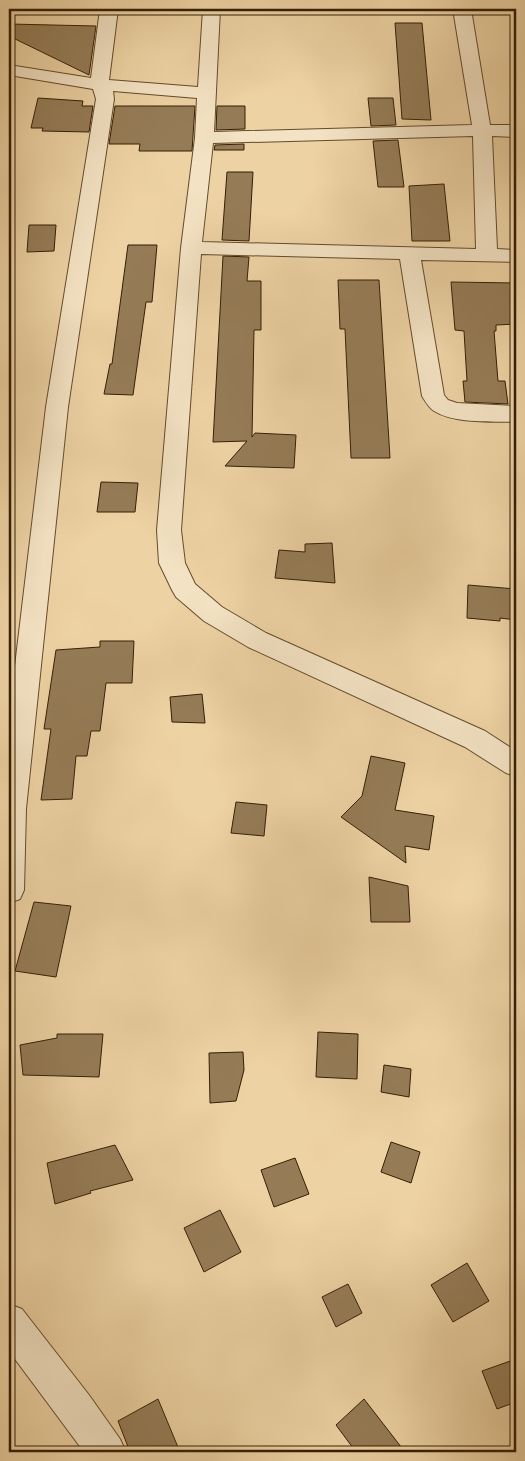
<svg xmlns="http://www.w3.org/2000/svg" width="525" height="1461" viewBox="0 0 525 1461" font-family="'Gentium Book Plus',serif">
	<rect width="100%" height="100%" fill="#edd2a3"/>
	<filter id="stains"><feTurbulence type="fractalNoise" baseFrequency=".004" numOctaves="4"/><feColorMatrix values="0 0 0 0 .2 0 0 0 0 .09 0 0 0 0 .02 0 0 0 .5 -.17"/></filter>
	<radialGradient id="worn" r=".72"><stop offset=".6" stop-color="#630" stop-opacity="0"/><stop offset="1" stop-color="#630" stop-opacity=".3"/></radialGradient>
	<path fill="#957c57" stroke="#351f05" d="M395 23H422L431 120 402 119Z
		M9 24 96 26 89 75 9 36Z
		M38 98 83 101 82 106H93L89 132 42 131 43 128H31Z
		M368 98H393L396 125 371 126Z
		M115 106H195L192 151H139L140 144H109Z
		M217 106H245V129L216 130Z
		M398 140 404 187H378L373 141Z
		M244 144V150H214L215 145Z
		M227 172H253L249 241 222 240Z
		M444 184 450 241H412L409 186Z
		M29 225H56L54 251 27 252Z
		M128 245H157L152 302H146L133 395 104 394 110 364H112Z
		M223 256 249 257 247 281H261V330H254L252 437 255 433 296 435 294 468 225 466 247 441 213 442Z
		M338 280H379L390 458H351L345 329H340Z
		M451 282 516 283V324L496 325V331H494L498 381H505L508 404 465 402 463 381H467L464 331 455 330Z
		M101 482 138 483 135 512H97Z
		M332 543 335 583 275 578 279 550 305 552V544Z
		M468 585 516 589V620L500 618V621L467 618Z
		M100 641H134L132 683H106L100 731H91L87 756H76L72 799 41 800 51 729H44L56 650 100 647Z
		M202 694 205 723 172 722 170 697Z
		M371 756 405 763 395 810 434 816 429 850 405 846 406 863 341 817 362 796Z
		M236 802 267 805 264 836 231 833Z
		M369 877 408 886 410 922H371Z
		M34 902 71 906 56 977 15 971Z
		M318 1032 358 1034 357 1079 316 1077Z
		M57 1034H103L99 1077 23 1075 20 1045 57 1038Z
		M243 1052 244 1070 236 1101 210 1103 209 1053Z
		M384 1065 411 1069 409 1097 381 1092Z
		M391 1142 420 1152 411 1183 381 1172Z
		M115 1145 133 1180 90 1191 91 1193 55 1204 47 1163Z
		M295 1158 309 1194 274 1207 261 1170Z
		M220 1210 241 1252 204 1272 184 1228Z
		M467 1263 489 1301 453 1322 431 1285Z
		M348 1284 362 1313 336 1327 322 1297Z
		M516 1359V1402L497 1409 482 1371Z
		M158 1399 180 1452H130L118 1421Z
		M364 1399 405 1452H356L336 1425Z"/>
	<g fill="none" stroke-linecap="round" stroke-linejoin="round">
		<defs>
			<path id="minor" d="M100 9H118L109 80 198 87 203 9H220L214 132 472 125 453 9H471L490 125H516V137L492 136 497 249 516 250V262L421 260 444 395 448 400 457 403 516 406V422C492 421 455 424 434 411 429 408 425 401 422 396L400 259 201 254 181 530 185 563 195 584 222 607 266 633 485 731 516 751V776L506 773 465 747 248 647 204 621 176 597 172 590 159 563 157 530 181 248 195 138 197 98 113 91 114 99 68 407 26 809 24 890 20 899 9 903V716L46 407 96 99 93 89 9 75V65L91 78ZM473 136 476 249 202 242 213 143Z
				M9 1304 22 1309 89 1395 120 1439 126 1452H84L9 1351Z"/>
		</defs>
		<use href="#minor" stroke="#634c2c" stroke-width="2"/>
		<use href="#minor" fill="#f3e2c3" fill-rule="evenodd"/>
	</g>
	<rect width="525" height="1461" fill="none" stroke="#edd2a3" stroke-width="30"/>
	<rect x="10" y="10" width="505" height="1441" fill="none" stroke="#351f05" stroke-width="2.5"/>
	<rect x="15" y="15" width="495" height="1431" fill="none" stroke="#351f05"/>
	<rect width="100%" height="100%" filter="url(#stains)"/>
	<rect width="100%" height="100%" fill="url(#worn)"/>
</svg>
